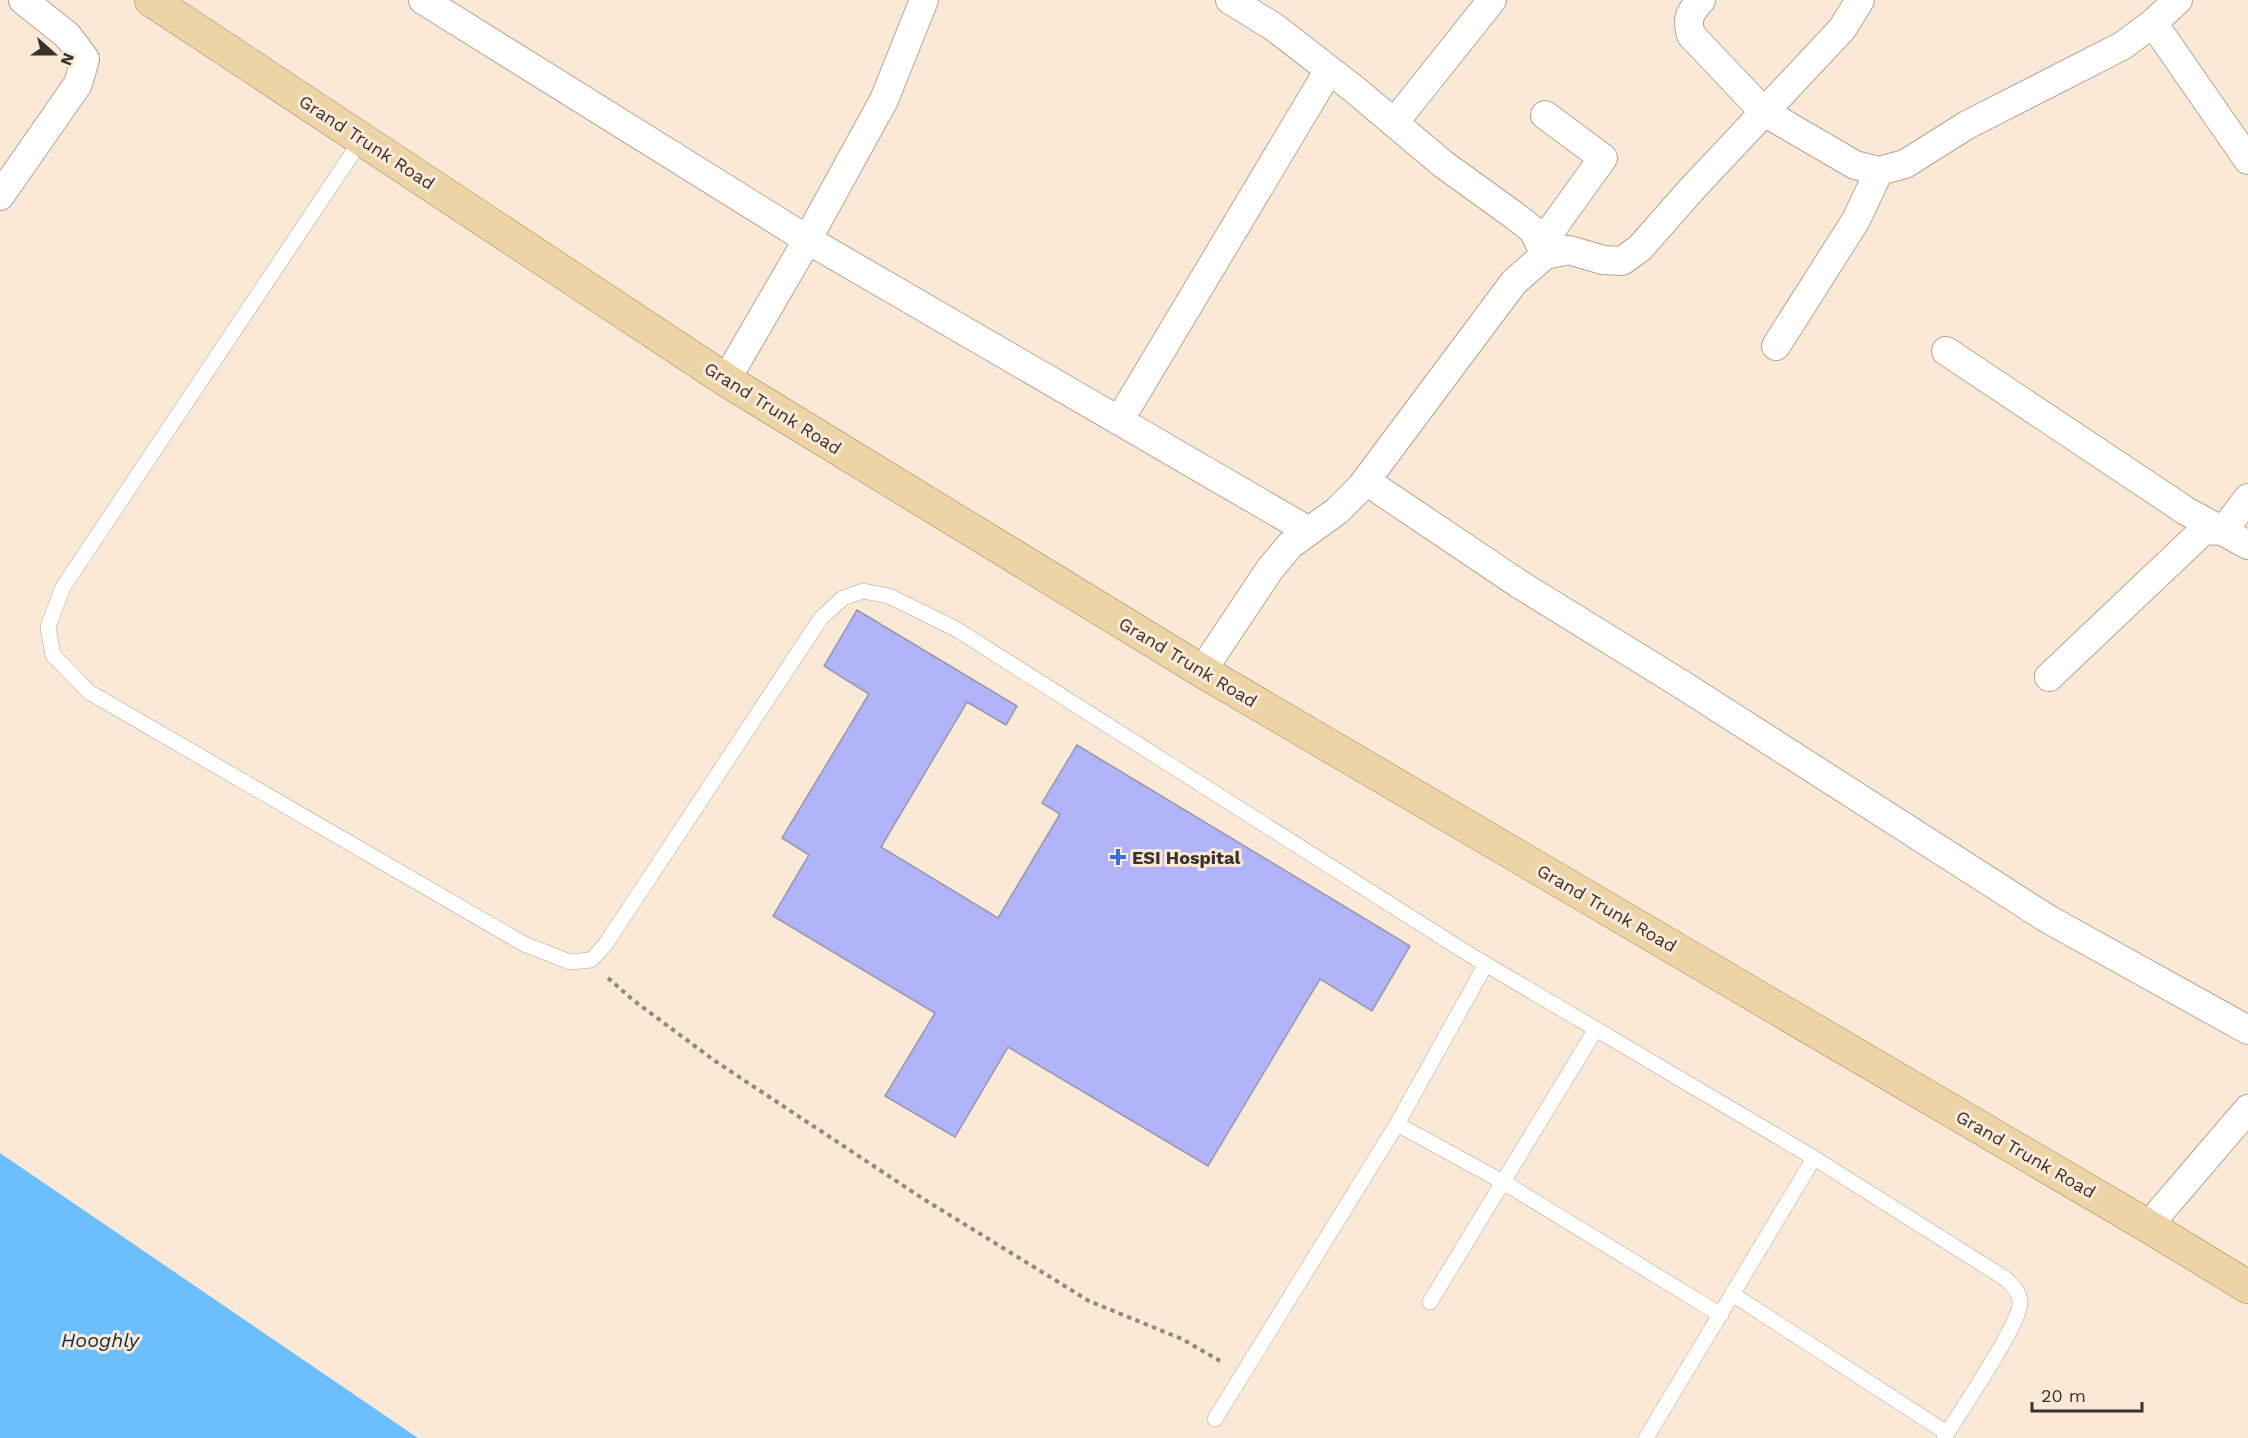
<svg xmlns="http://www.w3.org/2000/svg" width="2248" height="1438" viewBox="0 0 2248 1438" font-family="'Work Sans',sans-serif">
	<rect width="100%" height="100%" fill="#fbe9d7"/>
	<path fill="#6bbffd" d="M0 1153 418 1438H0Z"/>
	<path fill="#b1b4f9" stroke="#9698ae" stroke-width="1.5" d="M857 610 1017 706 1006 725 967 702 881 847 998 918 1060 814 1042 803 1077 745 1410 946 1372 1011 1320 979 1208 1166 1008 1047 955 1137 885 1096 935 1013 773 916 809 855 782 838 869 694 824 666Z"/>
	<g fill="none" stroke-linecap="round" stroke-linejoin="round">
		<defs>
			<path id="service" d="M362 139 63 587 48 627 53 655 89 692 524 944 570 962 591 960 605 945 821 618 843 598 863 591 889 596 956 629 1467 953 1814 1158 2006 1279C2013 1286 2020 1292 2020 1303 2021 1323 1958 1415 1944 1438
				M1397 1124 1503 1182 1721 1315
				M1732 1294 1947 1433
				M1430 1302 1596 1029
				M1215 1419 1397 1124 1486 964
				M1646 1438 1814 1158"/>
			<path id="minor" d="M423 0 808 240 1309 531
				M1230 0 1274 27 1354 89 1443 164 1515 216 1533 230 1545 255
				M1701 0C1690 13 1686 18 1691 35L1764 112 1855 165 1879 171 1905 164 1967 125 2122 46 2153 23 2178 0
				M2153 23 2248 160
				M1545 115 1603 158 1549 233 1557 252
				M1394 123 1492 0
				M0 196 78 84 85 59 68 36 23 0
				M1776 346 1856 220 1879 171
				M1946 351 2186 511 2248 545
				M726 380 801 251 884 100 924 0
				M1119 421 1329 70
				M1366 481 1519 584 1681 684 2048 919 2248 1030
				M1202 671 1270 569 1290 545 1337 511 1361 487 1514 282 1545 255 1569 250 1603 260 1622 261 1640 248 1691 190 1842 29 1860 0
				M2049 677 2204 530 2223 531 2248 498
				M2148 1226 2248 1109"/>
			<path id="primary" d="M151 0 726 380 1202 671 2148 1226 2248 1287"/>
		</defs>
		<use href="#service" stroke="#b6a593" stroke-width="16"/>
		<use href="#minor" stroke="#b6a593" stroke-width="30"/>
		<use href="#primary" stroke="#a68855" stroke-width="34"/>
		<path stroke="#94887c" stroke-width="4" stroke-dasharray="4.5 4.5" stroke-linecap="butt" d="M608 978 633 1000 715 1061 922 1198 1089 1301 1182 1339 1220 1361"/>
		<use href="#service" stroke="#fff" stroke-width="15"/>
		<use href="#minor" stroke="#fff" stroke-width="28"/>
		<use href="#primary" stroke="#ecd4a7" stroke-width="33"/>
	</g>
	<path fill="#3c6ede" stroke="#fbe9d7" stroke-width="2" d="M1115 848h6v6h6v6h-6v6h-6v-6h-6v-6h6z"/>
	<g text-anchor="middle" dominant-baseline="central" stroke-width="6" stroke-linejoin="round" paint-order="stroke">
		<g font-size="18" fill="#39322b" stroke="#fbe9d7">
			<text transform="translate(367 142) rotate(33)">Grand Trunk Road</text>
			<text transform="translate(773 408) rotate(32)">Grand Trunk Road</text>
			<text transform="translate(1188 662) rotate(31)">Grand Trunk Road</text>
			<text transform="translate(1607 908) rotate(30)">Grand Trunk Road</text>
			<text transform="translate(2026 1154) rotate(30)">Grand Trunk Road</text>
		</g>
		<g font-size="18" font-weight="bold" fill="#39322b" stroke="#fbe9d7" text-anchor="start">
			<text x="1132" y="857">ESI Hospital</text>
		</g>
		<g font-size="20" font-style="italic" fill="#082d46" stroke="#fbe9d7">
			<text x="100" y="1340">Hooghly</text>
		</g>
	</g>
	<g transform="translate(54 54) rotate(111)" stroke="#fbe9d7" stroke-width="4.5" paint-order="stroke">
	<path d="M0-4.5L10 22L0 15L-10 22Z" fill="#39322b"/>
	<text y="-9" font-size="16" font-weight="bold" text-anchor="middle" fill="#39322b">N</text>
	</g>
	<path d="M2032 1402v9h110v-9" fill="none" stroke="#39322b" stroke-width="3"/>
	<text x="2041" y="1402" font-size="18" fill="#39322b" stroke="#fbe9d7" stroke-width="4.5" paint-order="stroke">20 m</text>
</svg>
